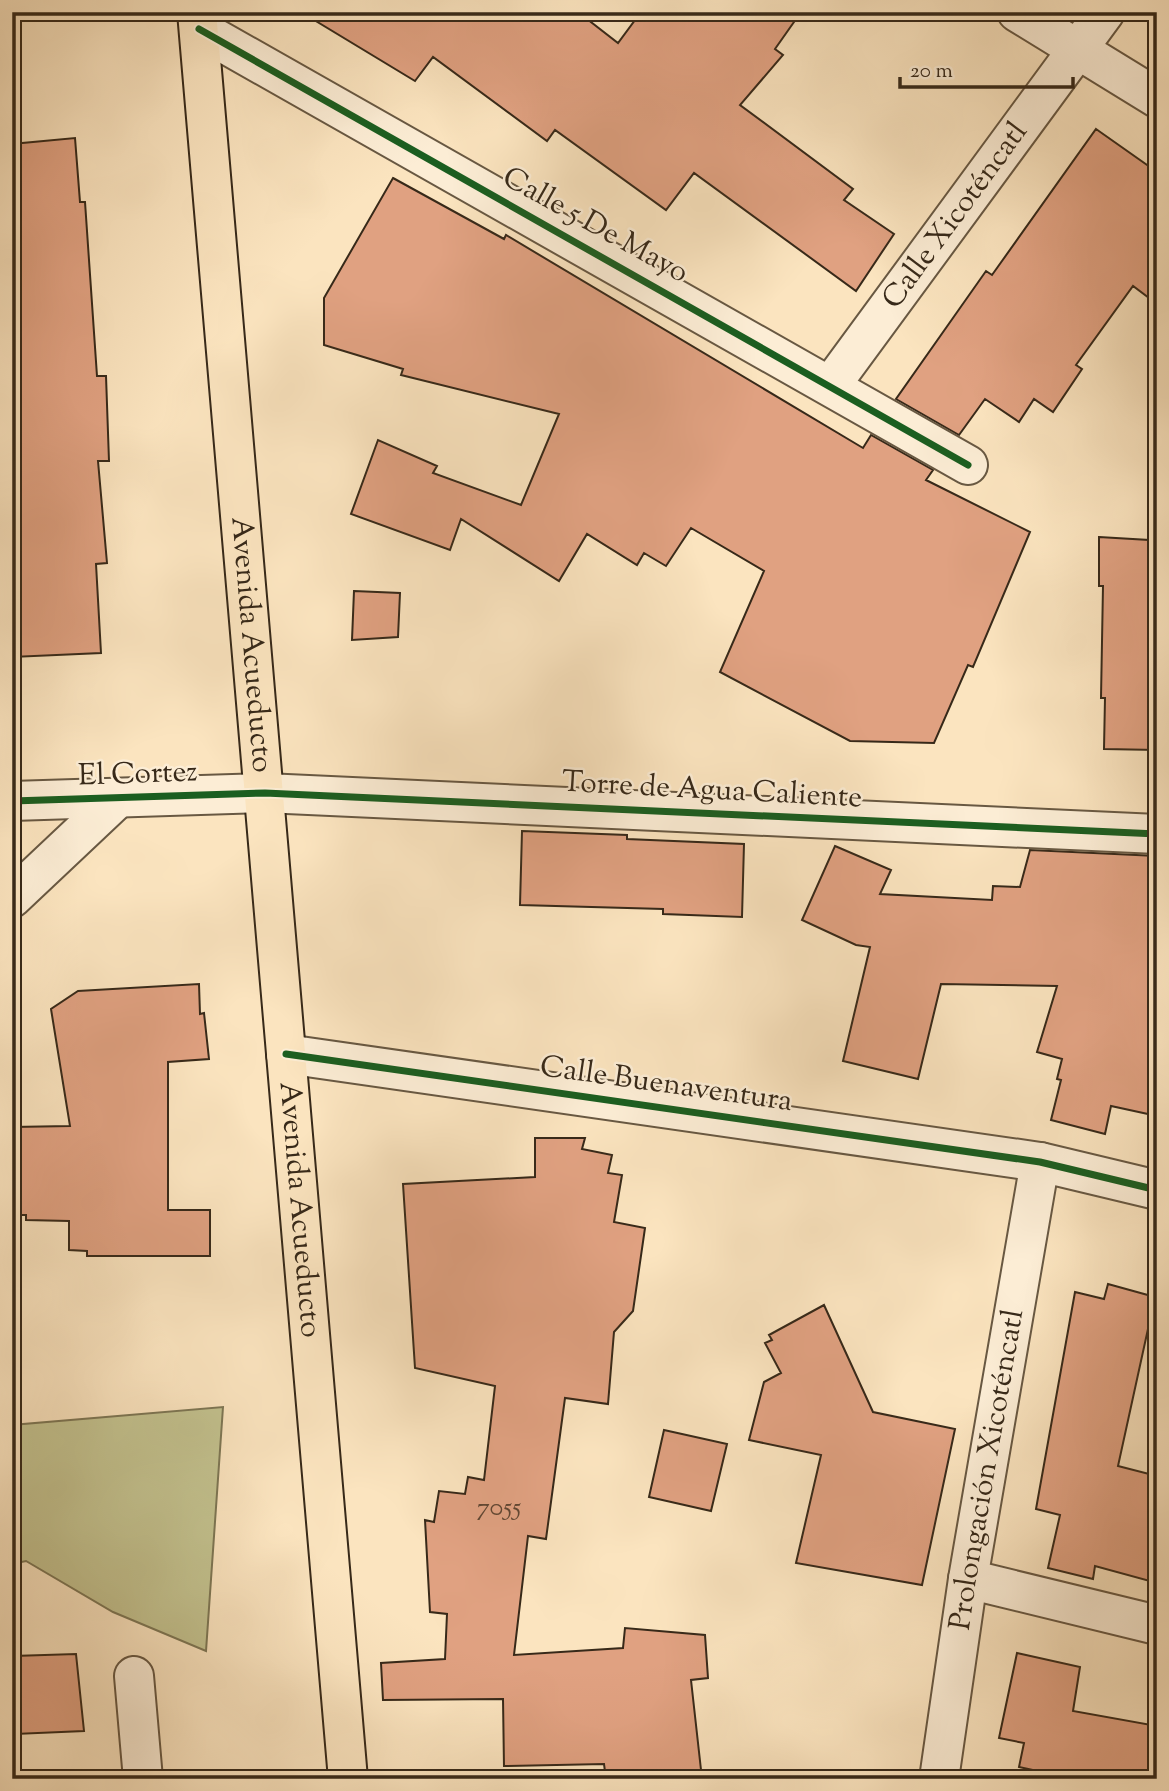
<svg xmlns="http://www.w3.org/2000/svg" width="1169" height="1791" viewBox="0 0 1169 1791" font-family="'Sorts Mill Goudy',serif">
	<rect width="100%" height="100%" fill="#fbe4bf"/>
	<filter id="stains"><feTurbulence type="fractalNoise" baseFrequency=".00286" numOctaves="4"/><feColorMatrix values="0 0 0 0 .2 0 0 0 0 .09 0 0 0 0 .02 0 0 0 .5 -.17"/></filter>
	<radialGradient id="worn" r=".72"><stop offset=".6" stop-color="#630" stop-opacity="0"/><stop offset="1" stop-color="#630" stop-opacity=".3"/></radialGradient>
	<path fill="#c3c28f" stroke="#7d7654" stroke-width="2" d="M223 1407 206 1651 113 1612 26 1561 12 1564V1425Z"/>
	<path fill="#e0a181" stroke="#372919" stroke-width="2" d="M301 12H578L618 43 641 12H801L775 49 783 55 740 105 853 189 844 200 894 234 856 291 694 173 666 210 555 130 547 141 433 57 415 81Z
		M1096 129 1157 172V304L1133 286 1076 365 1082 369 1053 412 1034 399 1019 422 985 399 959 435 896 399 986 271 992 275Z
		M75 138 80 202H85L97 376H106L109 461H98L107 563 96 564 101 653 12 657V144Z
		M393 178 504 239 506 235 863 448 871 435 933 470 926 480 1030 532 973 667 968 665 934 743 850 741 720 672 764 571 691 528 666 566 644 553 637 565 587 534 559 581 461 519 450 550 351 514 378 440 437 466 433 473 521 505 559 414 401 375 403 369 324 345V298Z
		M1099 537 1149 540 1151 621H1157V750L1104 749 1105 698H1101L1103 586H1099Z
		M354 591 400 593 398 637 352 640Z
		M522 831 627 835V839L744 844 742 917 663 914V909L520 905Z
		M835 846 891 870 880 894 992 900 993 886 1020 887 1030 850 1157 856V1116L1111 1106 1105 1134 1051 1120 1061 1080 1057 1079 1062 1059 1037 1052 1057 986 941 984 918 1079 843 1061 870 947 856 945 802 920Z
		M199 984 200 1014 204 1013 209 1059 168 1062V1210H210V1256H87V1251L69 1250V1221L26 1220V1215H19L18 1209H12V1127L70 1126 51 1009 78 991Z
		M535 1138H585L582 1149 612 1155 608 1173 622 1175 614 1222 645 1228 633 1311 614 1332 608 1404 565 1398 546 1539 528 1536 514 1655 623 1648 625 1628 705 1635 708 1678 691 1680 702 1779H606L604 1764 504 1766 503 1699 383 1700 381 1663 445 1659 447 1614 430 1612 425 1520 434 1522 439 1491 465 1494 468 1477 484 1480 495 1386 415 1368 403 1184 535 1177Z
		M1108 1284 1155 1297 1118 1466 1157 1476V1583L1095 1566 1093 1579 1048 1568 1060 1515 1036 1509 1075 1292 1104 1299Z
		M824 1305 873 1412 955 1429 922 1585 796 1563 821 1455 749 1440 764 1382 781 1373 765 1343 772 1340 769 1335Z
		M664 1430 727 1444 711 1511 649 1497Z
		M1017 1653 1080 1667 1073 1711 1157 1726V1779H1074L1019 1767 1024 1743 999 1738Z
		M76 1654 84 1731 15 1734 13 1656Z"/>
	<g fill="none" stroke-linecap="round" stroke-linejoin="round">
		<defs>
			<g id="minor">
				<path d="M1017 12 1157 98"/>
				<path d="M199 29 968 465"/>
				<path id="s1" d="M831 385 1105 12"/>
				<path d="M12 801 265 793 1157 834"/>
				<path d="M12 898 117 799"/>
				<path d="M286 1054 1040 1162 1157 1190"/>
				<path d="M968 1579 1157 1625"/>
				<path d="M134 1676 143 1779"/>
				<path id="s2" d="M939 1779 968 1579 1040 1162"/>
			</g>
			<g id="major">
				<path id="s3" d="M197 12 348 1779"/>
			</g>
		</defs>
		<use href="#minor" stroke="#685842" stroke-width="42"/>
		<use href="#major" stroke="#372919" stroke-width="42"/>
		<use href="#minor" stroke="#fcedd5" stroke-width="38"/>
		<use href="#major" stroke="#fbe4bf" stroke-width="38"/>
		<defs>
			<path id="cycleway" d="M199 29 968 465
				M12 801 265 793 1157 834
				M286 1054 1040 1162 1157 1190"/>
		</defs>
		<use href="#cycleway" stroke="#fcedd5" stroke-width="11"/>
		<use href="#cycleway" stroke="#1b5e20" stroke-width="7"/>
	</g>
	<g text-anchor="middle" dominant-baseline="central" stroke-width="5" stroke-linejoin="round" paint-order="stroke">
		<g font-size="26" fill="#614733">
			<text x="499" y="1508">7055</text>
		</g>
		<g font-size="30" fill="#372919" stroke="#fcedd5">
			<text stroke="none"><textPath href="#s1" startOffset="210">Calle Xicoténcatl</textPath></text>
			<text transform="translate(595 226) rotate(29)">Calle 5 De Mayo</text>
			<text stroke="none"><textPath href="#s3" startOffset="635">Avenida Acueducto</textPath></text>
			<text transform="translate(138 775) rotate(-2)">El Cortez</text>
			<text transform="translate(712 791) rotate(3)">Torre de Agua Caliente</text>
			<text transform="translate(666 1085) rotate(8)">Calle Buenaventura</text>
			<text stroke="none"><textPath href="#s3" startOffset="1202">Avenida Acueducto</textPath></text>
			<text stroke="none"><textPath href="#s2" startOffset="313">Prolongación Xicoténcatl</textPath></text>
		</g>
	</g>
	<rect width="1169" height="1791" fill="none" stroke="#fbe4bf" stroke-width="42"/>
	<rect x="14" y="14" width="1141" height="1763" fill="none" stroke="#372919" stroke-width="3.5"/>
	<rect x="21" y="21" width="1127" height="1749" fill="none" stroke="#372919" stroke-width="2"/>
	<path d="M900 77v10h173v-10" fill="none" stroke="#372919" stroke-width="3.5"/>
	<text x="910" y="77" font-size="21" fill="#372919" stroke="#fcedd5" stroke-width="5" paint-order="stroke">20 m</text>
	<rect width="100%" height="100%" filter="url(#stains)"/>
	<rect width="100%" height="100%" fill="url(#worn)"/>
</svg>
